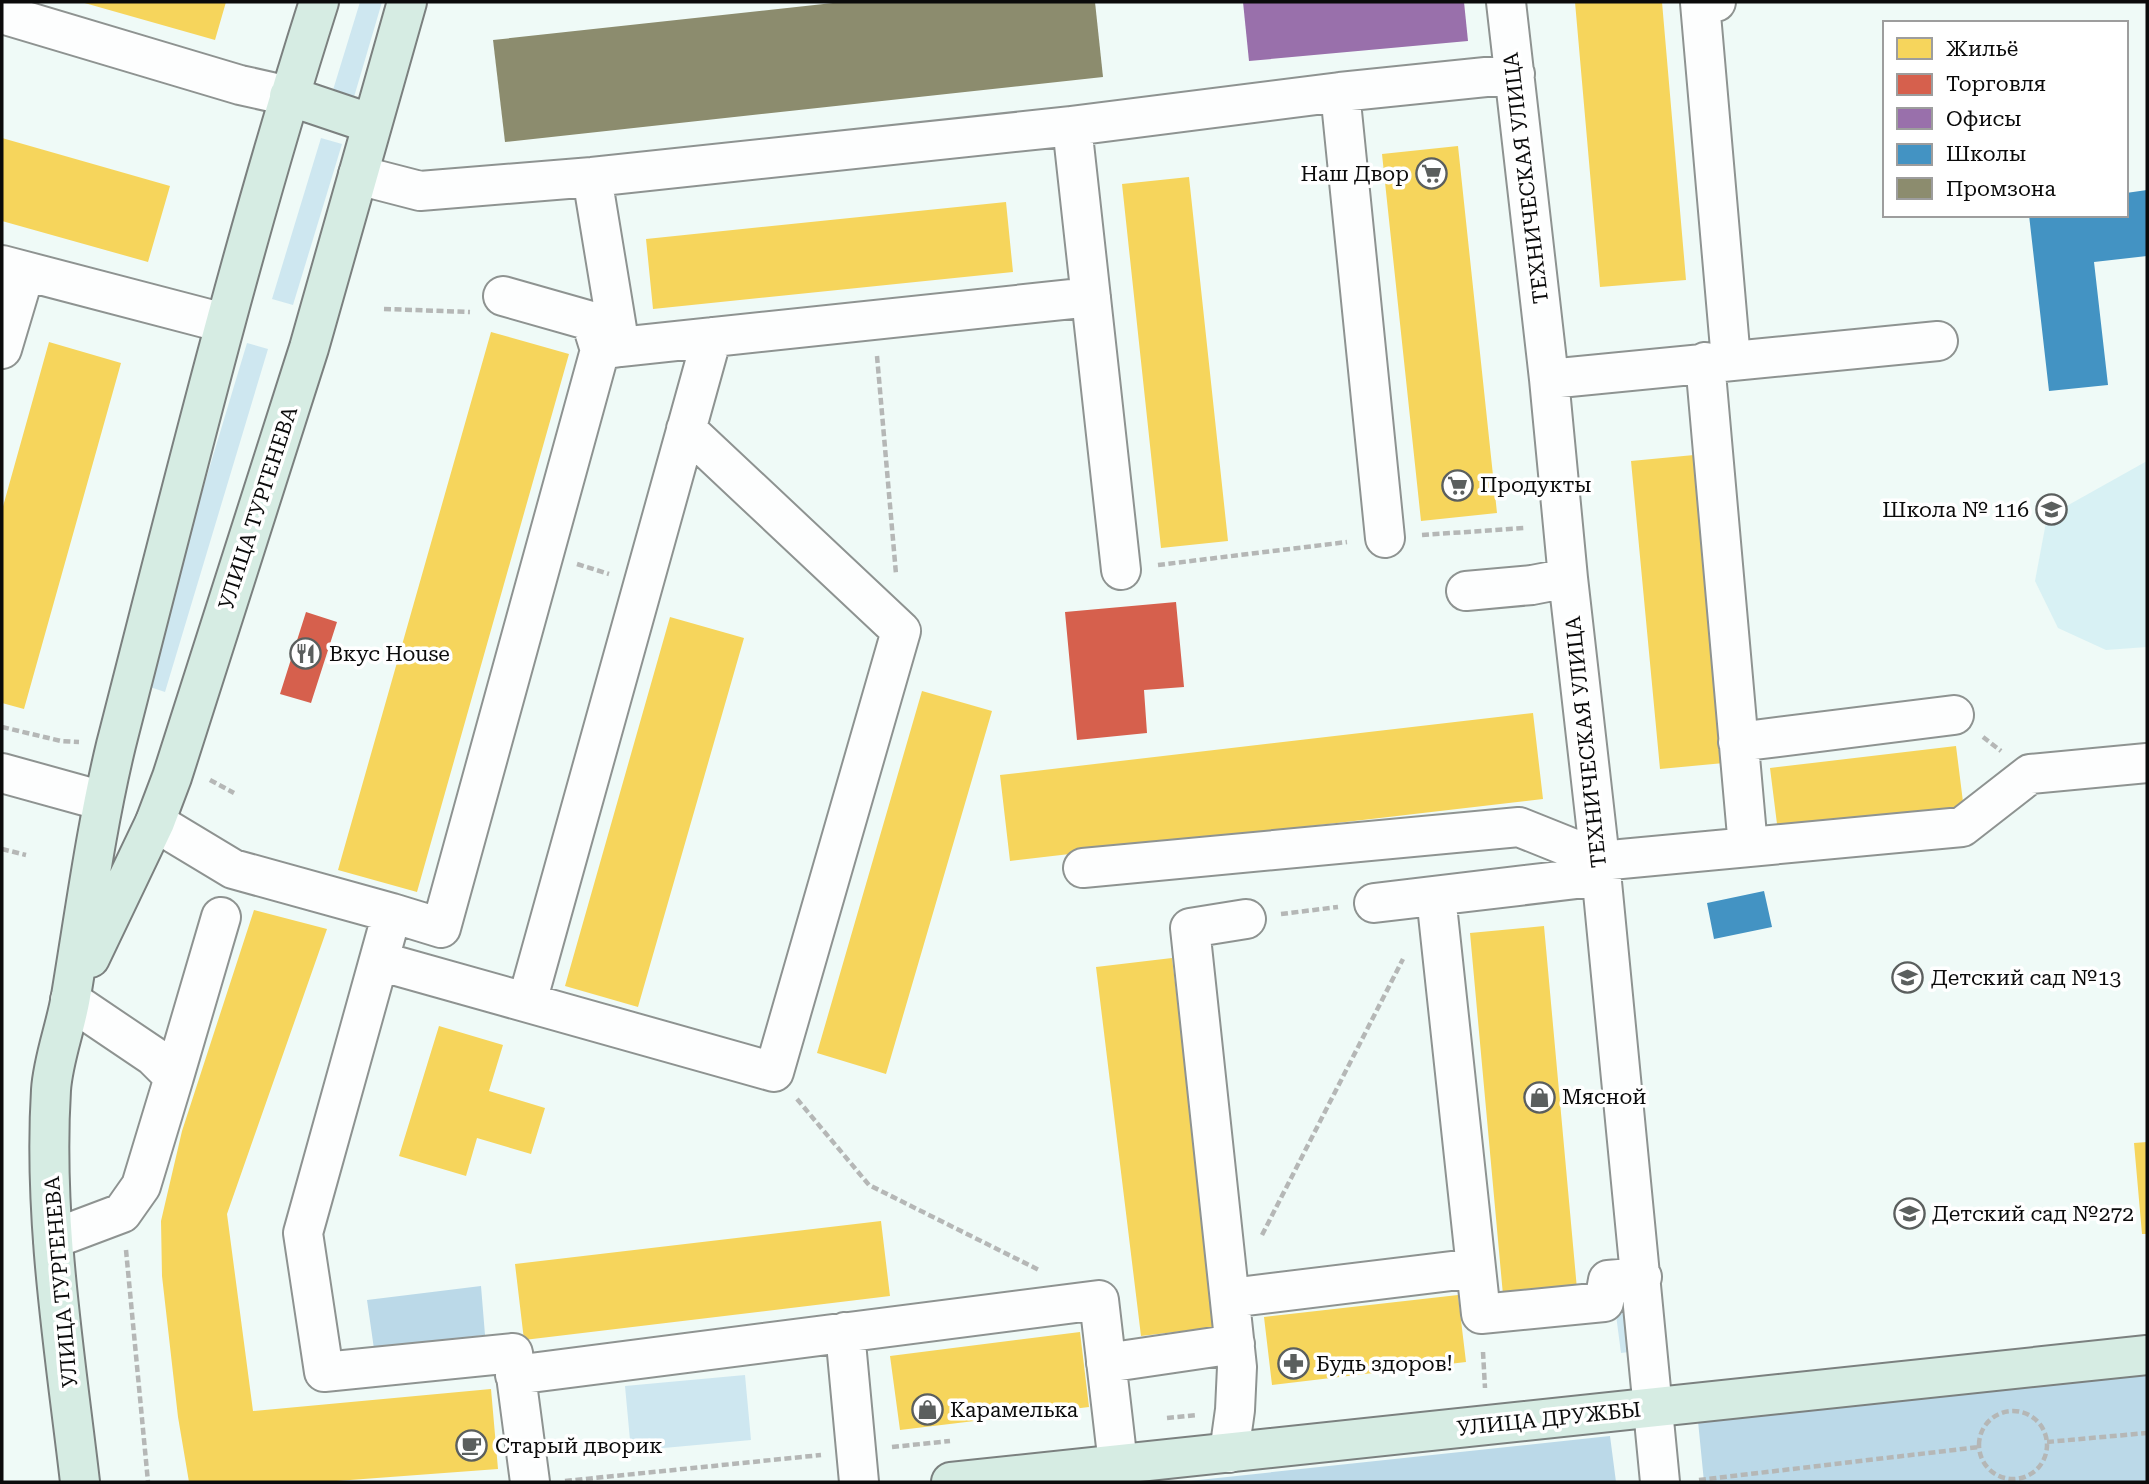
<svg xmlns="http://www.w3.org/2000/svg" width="2149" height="1484" viewBox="0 0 2149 1484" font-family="'Roboto Serif',serif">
	<rect width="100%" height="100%" fill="#effaf7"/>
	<path fill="#cee7f0" d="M360 2H382L354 97 333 90Z
		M321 138 342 144 293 305 272 299Z
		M247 343 268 349 165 692 144 685Z
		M1626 1290 1636 1351 1621 1353 1613 1292Z
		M745 1375 751 1440 631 1451 625 1386Z"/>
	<path fill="#bbd9e8" d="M481 1286 485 1335 374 1349 367 1300Z
		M2147 1375V1482H1704L1698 1421Z
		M1610 1436 1616 1482H1180Z"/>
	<path fill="#d8f1f4" d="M2147 461V647L2106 650 2058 628 2035 581 2047 517Z"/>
	<path fill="#f6d55c" d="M81 2H226L215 40Z
		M1575 2H1662L1686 280 1600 287Z
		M2 138 170 186 148 262 2 221Z
		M1458 146 1497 513 1421 521 1382 154Z
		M1189 177 1228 541 1161 548 1122 184Z
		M1006 202 1013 272 653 309 646 239Z
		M491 332 569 354 417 892 338 870Z
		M49 342 121 363 24 709 2 703V510Z
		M1694 455 1724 763 1660 769 1631 461Z
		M670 617 744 638 638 1007 565 986Z
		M922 691 992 711 886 1074 817 1053Z
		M1533 713 1543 799 1010 861 1000 775Z
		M1956 746 1964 810 1778 832 1770 768Z
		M254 910 327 929 227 1214 253 1411 491 1389 498 1469 323 1482H189L178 1417 162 1276 161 1221 182 1131Z
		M1544 926 1577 1289 1503 1295 1470 933Z
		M1172 958 1217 1327 1141 1336 1096 967Z
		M439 1026 503 1045 489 1091 545 1108 531 1154 477 1138 466 1176 399 1156Z
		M2147 1142V1234H2142L2134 1143Z
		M881 1221 890 1296 524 1340 515 1264Z
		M1458 1295 1466 1362 1272 1385 1264 1317Z
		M1080 1332 1089 1407 900 1430 890 1356Z"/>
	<path fill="#d6604d" d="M1176 602 1184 687 1144 690 1147 733 1077 740 1065 612Z
		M306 612 337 622 311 703 280 694Z"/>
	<path fill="#9970ab" d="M1243 2H1464L1468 41 1249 61Z"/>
	<path fill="#4393c3" d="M2147 190V256L2094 262 2108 385 2049 391 2029 215H2126V193Z
		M1764 891 1772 927 1714 939 1707 903Z"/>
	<path fill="#8c8c6e" d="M842 2H1095L1103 77 505 142 493 40Z"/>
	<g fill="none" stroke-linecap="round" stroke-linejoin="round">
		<defs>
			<path id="minor" d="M1506 2 1549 379 1568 578 1599 851 1660 1482
				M1716 2 1700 3 1731 360
				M2 14 240 85 289 96
				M1340 92 1385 538
				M1072 126 1121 570
				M358 175 420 191 592 177 1072 126 1340 92 1515 74
				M592 177 620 347 1091 297
				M2 265 224 323
				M503 296 591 321 600 350
				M2 349 25 272
				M1705 362 1748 847
				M1549 379 1938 341
				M1466 591 1532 585 1568 578
				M1738 742 1954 715
				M2 773 103 801
				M155 822 233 869 392 913 303 1233 324 1372 513 1353 530 1482
				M1600 861 1962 827 2030 774 2147 763
				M1083 868 1519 827 1574 849 1599 851
				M1374 903 1602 876
				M392 913 441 928 600 350 620 347
				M379 961 774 1072 901 631 686 429
				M527 1002 712 337
				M174 1077 221 917
				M53 1239 122 1213 141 1186 174 1077 153 1056 70 1000
				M1476 1268 1481 1314 1604 1302 1608 1280 1642 1277
				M1230 1298 1476 1268 1436 896
				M845 1332 859 1482
				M1106 1363 1235 1344
				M515 1375 1099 1300 1118 1464
				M1229 1453 1235 1410 1237 1367 1190 928 1246 919"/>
			<path id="major" d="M289 96 372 124
				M90 958 155 822 172 777 309 348 407 2
				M80 1482C65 1353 43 1221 51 1090 53 1059 66 1027 71 996 85 912 96 828 116 745 180 496 241 247 319 2
				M951 1482 2147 1355"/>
		</defs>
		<use href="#minor" stroke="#8e9391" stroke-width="42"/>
		<use href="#major" stroke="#7b807f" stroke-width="42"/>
		<path stroke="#b5b7b6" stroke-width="4.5" stroke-dasharray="7 3.5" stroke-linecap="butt" d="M384 309 470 312
			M877 356 896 574
			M1422 535 1525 528
			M577 564 609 574
			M1158 565 1347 542
			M2 727 61 741 79 742
			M1983 737 2001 751
			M210 780 234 793
			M2 849 26 855
			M1281 914 1338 907
			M797 1099 869 1185 1039 1270
			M1262 1235 1403 959
			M126 1250 148 1482
			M1483 1352 1485 1388
			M1979 1445a34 34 0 1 1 68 0a34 34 0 1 1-68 0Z
			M1167 1418 1197 1415
			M2047 1442 2147 1433
			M892 1447 950 1441
			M1699 1480 1979 1447
			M565 1481 821 1455"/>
		<use href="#minor" stroke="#fdfefe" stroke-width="38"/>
		<use href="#major" stroke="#d6ece3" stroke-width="38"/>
	</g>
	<defs>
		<symbol id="supermarket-ring" viewBox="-11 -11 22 22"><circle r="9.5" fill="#fff" stroke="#5b5f5e" stroke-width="1.5"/><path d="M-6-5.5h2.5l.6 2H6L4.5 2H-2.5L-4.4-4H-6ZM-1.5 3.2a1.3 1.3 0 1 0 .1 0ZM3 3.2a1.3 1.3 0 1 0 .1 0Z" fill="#5b5f5e"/></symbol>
		<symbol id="school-ring" viewBox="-11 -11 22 22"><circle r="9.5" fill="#fff" stroke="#5b5f5e" stroke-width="1.5"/><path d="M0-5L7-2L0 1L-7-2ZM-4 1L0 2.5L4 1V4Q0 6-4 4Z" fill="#5b5f5e"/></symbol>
		<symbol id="restaurant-ring" viewBox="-11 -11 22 22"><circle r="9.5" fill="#fff" stroke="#5b5f5e" stroke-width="1.5"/><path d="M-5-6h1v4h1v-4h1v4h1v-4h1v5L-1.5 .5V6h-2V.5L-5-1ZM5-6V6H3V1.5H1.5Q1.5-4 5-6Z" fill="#5b5f5e"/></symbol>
		<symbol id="shop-ring" viewBox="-11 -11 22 22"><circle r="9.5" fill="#fff" stroke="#5b5f5e" stroke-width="1.5"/><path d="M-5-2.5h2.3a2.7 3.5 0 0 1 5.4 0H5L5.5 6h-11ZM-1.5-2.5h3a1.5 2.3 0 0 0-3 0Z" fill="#5b5f5e"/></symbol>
		<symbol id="pharmacy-ring" viewBox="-11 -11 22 22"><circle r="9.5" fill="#fff" stroke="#5b5f5e" stroke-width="1.5"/><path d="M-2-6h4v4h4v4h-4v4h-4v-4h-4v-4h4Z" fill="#5b5f5e"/></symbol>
		<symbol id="cafe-ring" viewBox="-11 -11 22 22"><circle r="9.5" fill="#fff" stroke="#5b5f5e" stroke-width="1.5"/><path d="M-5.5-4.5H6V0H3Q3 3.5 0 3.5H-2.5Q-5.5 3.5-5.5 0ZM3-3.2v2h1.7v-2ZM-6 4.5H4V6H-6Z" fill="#5b5f5e"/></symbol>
	</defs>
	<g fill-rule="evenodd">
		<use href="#supermarket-ring" x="1414" y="156" width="35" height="35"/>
		<use href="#supermarket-ring" x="1440" y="468" width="35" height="35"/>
		<use href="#school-ring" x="2034" y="492" width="35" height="35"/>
		<use href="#restaurant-ring" x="288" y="636" width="35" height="35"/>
		<use href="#school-ring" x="1890" y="960" width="35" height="35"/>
		<use href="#shop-ring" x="1522" y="1080" width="35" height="35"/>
		<use href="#school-ring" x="1892" y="1196" width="35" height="35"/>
		<use href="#pharmacy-ring" x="1276" y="1346" width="35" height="35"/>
		<use href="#shop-ring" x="910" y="1392" width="35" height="35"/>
		<use href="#cafe-ring" x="454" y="1428" width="35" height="35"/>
	</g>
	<g text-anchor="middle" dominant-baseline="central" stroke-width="7" stroke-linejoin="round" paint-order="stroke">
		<g font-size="21" fill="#0b0b0b" stroke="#fff" text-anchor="start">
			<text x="1409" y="174" text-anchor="end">Наш Двор</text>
			<text x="1480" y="485">Продукты</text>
			<text x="2029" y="510" text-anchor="end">Школа № 116</text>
			<text x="329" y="654">Вкус House</text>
			<text x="1931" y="978">Детский сад №13</text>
			<text x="1562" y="1097">Мясной</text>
			<text x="1932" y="1214">Детский сад №272</text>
			<text x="1316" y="1364">Будь здоров!</text>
			<text x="950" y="1410">Карамелька</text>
			<text x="495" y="1446">Старый дворик</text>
		</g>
		<g font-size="21" fill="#0b0b0b" stroke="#fff">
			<text transform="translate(1526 178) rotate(-97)">ТЕХНИЧЕСКАЯ УЛИЦА</text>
			<text transform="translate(258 508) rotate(-72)">УЛИЦА ТУРГЕНЕВА</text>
			<text transform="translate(1586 742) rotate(-96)">ТЕХНИЧЕСКАЯ УЛИЦА</text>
			<text transform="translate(61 1282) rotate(-95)">УЛИЦА ТУРГЕНЕВА</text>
			<text transform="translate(1549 1419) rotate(-6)">УЛИЦА ДРУЖБЫ</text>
		</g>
	</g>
	<rect width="2149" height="1484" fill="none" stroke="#0b0b0b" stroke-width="7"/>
	<rect x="1883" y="21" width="245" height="196" fill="#ffffff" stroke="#9d9d9d" stroke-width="2"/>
	<rect x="1897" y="38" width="35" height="21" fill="#f6d55c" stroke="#9d9d9d" stroke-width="2"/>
	<text x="1946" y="56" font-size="21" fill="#0b0b0b">Жильё</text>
	<rect x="1897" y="74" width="35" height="21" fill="#d6604d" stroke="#9d9d9d" stroke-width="2"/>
	<text x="1946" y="91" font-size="21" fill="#0b0b0b">Торговля</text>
	<rect x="1897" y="108" width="35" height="21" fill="#9970ab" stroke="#9d9d9d" stroke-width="2"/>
	<text x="1946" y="126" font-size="21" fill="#0b0b0b">Офисы</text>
	<rect x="1897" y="144" width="35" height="21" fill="#4393c3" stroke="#9d9d9d" stroke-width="2"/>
	<text x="1946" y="161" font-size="21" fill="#0b0b0b">Школы</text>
	<rect x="1897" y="178" width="35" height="21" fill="#8c8c6e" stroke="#9d9d9d" stroke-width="2"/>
	<text x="1946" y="196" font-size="21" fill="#0b0b0b">Промзона</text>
</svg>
